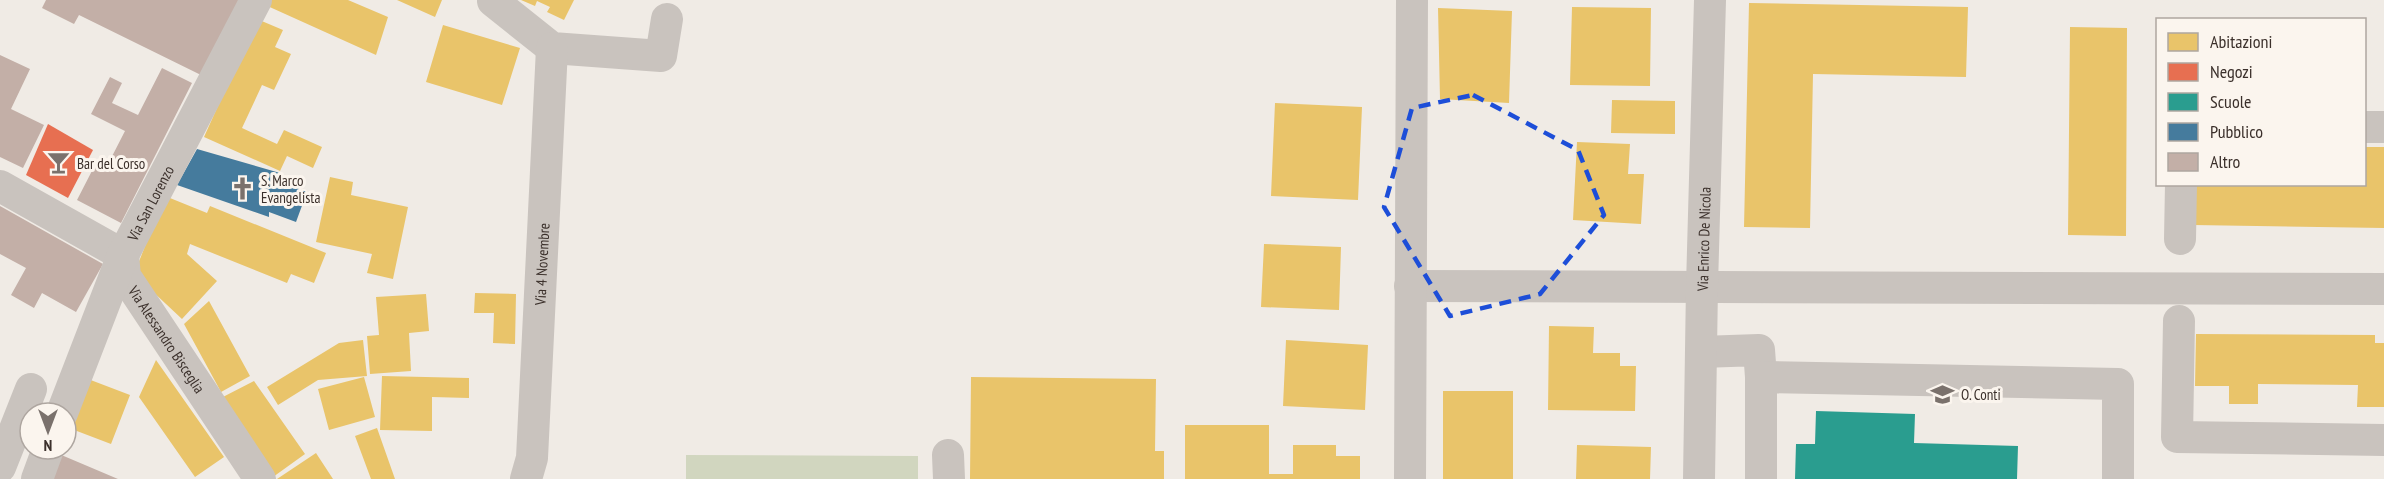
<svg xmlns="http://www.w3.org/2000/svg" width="2384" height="479" viewBox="0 0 2384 479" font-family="'PT Sans Narrow',sans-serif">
	<rect width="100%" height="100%" fill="#f0ebe5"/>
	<path fill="#d1d6bf" d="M686 455 918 456V479H686Z"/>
	<path fill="#e9c46a" d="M264 0H348L388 17 376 55 263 4Z
		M397 0H442L435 17Z
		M521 0H574L564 20 547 12 550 7 537 1 535 6Z
		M1749 3 1968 7 1966 77 1813 74 1810 228 1744 227Z
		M1572 7 1651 8 1650 86 1570 85Z
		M1438 8 1512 11 1509 103 1440 99Z
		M257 19 283 30 275 47 291 54 274 90 262 85 242 128 277 144 284 130 322 147 313 168 287 156 280 171 204 137Z
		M443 25 520 48 502 105 426 82Z
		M2070 27 2127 28 2126 236 2068 235Z
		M1612 100 1675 101V134L1611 133Z
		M1275 103 1362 107 1358 200 1271 196Z
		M1577 142 1630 144 1628 174H1644L1641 224 1573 220Z
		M2364 147H2384V228L2193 225 2194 184H2364Z
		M330 177 353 182 351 195 408 207 393 279 367 273 372 254 316 242Z
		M165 196 207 213 210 206 326 253 314 283 291 274 287 283 190 244 187 254 217 281 182 319 134 274Z
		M1264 244 1341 247 1339 310 1261 307Z
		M475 293 516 294 515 344 493 343 494 313H474Z
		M426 294 429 331 409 333 411 371 370 374 367 336 379 335 376 297Z
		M209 301 250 376 221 392 184 324Z
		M1549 326 1594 327 1593 353H1620V366H1636L1635 411 1548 410Z
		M2196 334 2375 335V343H2384V407H2357L2358 385 2258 384V404H2229V386H2195Z
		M363 340 367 376 318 380 278 405 267 387 339 343Z
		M1286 340 1368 345 1365 410 1283 406Z
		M156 360 224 457 195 477 139 397Z
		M382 376 469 378V398L432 397V431L380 430Z
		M364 377 375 417 329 430 318 389Z
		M971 377 1156 379 1155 451H1164V479H970Z
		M88 379 130 395 111 444 69 428Z
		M254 381 305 454 273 477 219 399Z
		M1443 391H1513V479H1443Z
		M1185 425H1269V474H1293V445H1336V456H1360V479H1185Z
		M377 428 395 479H371L355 436Z
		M1577 445 1651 447 1650 479H1576Z
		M316 453 333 479H277Z"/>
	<path fill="#e76f51" d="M48 124 93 150 68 198 26 175Z"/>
	<path fill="#2a9d8f" d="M1816 411 1915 414 1914 443 2018 446 2017 479H1795L1796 444H1815Z"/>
	<path fill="#457b9d" d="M197 149 280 173V181L307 192 296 222 269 212V217L177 185Z"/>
	<path fill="#c3afa7" d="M46 0H241L203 76 79 15 74 24 42 8Z
		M0 55 30 69 11 109 44 125 23 168 0 157Z
		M162 68 192 83 121 223 77 200 95 165 105 170 125 131 91 114 110 77 122 83 112 103 138 115Z
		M0 206 103 264 76 312 42 293 34 308 11 295 26 268 0 254Z
		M59 454 118 479H50Z"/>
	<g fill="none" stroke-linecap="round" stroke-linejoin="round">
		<g stroke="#c9c3be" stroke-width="32">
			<path d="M493 1 552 48 661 56 667 19"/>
			<path d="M2364 127H2384"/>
			<path id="s1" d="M0 186 123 255 125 276 260 479"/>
			<path d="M2180 239 2181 184"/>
			<path d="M1410 286 2384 289"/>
			<path d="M2179 321 2177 437 2384 440"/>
			<path d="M1701 352 1759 350 1761 377"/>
			<path id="s2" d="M62 413 123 255 256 0"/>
			<path d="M948 455 949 479"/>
			<path d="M0 467 31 389"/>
			<path d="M37 479 48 449"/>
			<path id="s3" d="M526 479 532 458 552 48"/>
			<path d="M1410 479 1412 0"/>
			<path id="s4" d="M1699 479 1702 286 1710 0"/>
			<path d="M1761 479V377L2118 384V479"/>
		</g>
	</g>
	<path fill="none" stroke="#1d4ed8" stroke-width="4.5" stroke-dasharray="12 8" stroke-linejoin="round" d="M1473 95 1578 150 1604 215 1540 294 1450 316 1384 207 1412 108Z"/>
	<defs>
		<symbol id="bar-bare" viewBox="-9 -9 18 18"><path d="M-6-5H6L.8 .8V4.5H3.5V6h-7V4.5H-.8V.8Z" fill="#7a716c" stroke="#fbf5ee" stroke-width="2.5" paint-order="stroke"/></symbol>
		<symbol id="church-bare" viewBox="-9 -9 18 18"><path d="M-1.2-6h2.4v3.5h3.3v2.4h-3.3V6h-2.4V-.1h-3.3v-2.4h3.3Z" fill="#7a716c" stroke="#fbf5ee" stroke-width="2.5" paint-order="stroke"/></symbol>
		<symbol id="school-bare" viewBox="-9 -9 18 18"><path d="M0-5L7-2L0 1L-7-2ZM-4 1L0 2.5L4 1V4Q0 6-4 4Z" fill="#7a716c" stroke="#fbf5ee" stroke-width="2.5" paint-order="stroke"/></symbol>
	</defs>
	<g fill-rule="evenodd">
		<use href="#bar-bare" x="42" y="146" width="33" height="33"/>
		<use href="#church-bare" x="226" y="172" width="33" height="33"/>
		<use href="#school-bare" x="1926" y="378" width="33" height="33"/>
	</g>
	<g text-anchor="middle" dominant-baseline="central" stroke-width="6" stroke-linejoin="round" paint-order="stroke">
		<g font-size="15" fill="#3b302b" stroke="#fbf5ee" text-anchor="start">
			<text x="77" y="163">Bar del Corso</text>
			<text x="261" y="180">S. Marco<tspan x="261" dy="17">Evangelista</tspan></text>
			<text x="1961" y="394">O. Conti</text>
		</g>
		<g font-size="15" fill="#3b302b" stroke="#fbf5ee">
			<text stroke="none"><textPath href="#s2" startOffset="228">Via San Lorenzo</textPath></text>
			<text stroke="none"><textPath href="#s4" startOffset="240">Via Enrico De Nicola</textPath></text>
			<text stroke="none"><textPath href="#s3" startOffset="216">Via 4 Novembre</textPath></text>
			<text stroke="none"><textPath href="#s1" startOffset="238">Via Alessandro Bisceglia</textPath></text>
		</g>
	</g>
	<rect x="2156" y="18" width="210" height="168" fill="#fbf5ee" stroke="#aea6a0" stroke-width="1.5"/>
	<rect x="2168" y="33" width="30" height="18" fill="#e9c46a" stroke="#aea6a0" stroke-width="1.5"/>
	<text x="2210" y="48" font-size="18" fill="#3b302b">Abitazioni</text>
	<rect x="2168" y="63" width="30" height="18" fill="#e76f51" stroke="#aea6a0" stroke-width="1.5"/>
	<text x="2210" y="78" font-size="18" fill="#3b302b">Negozi</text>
	<rect x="2168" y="93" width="30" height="18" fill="#2a9d8f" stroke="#aea6a0" stroke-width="1.5"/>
	<text x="2210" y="108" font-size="18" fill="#3b302b">Scuole</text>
	<rect x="2168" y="123" width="30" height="18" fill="#457b9d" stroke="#aea6a0" stroke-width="1.5"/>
	<text x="2210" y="138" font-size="18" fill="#3b302b">Pubblico</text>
	<rect x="2168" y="153" width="30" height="18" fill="#c3afa7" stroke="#aea6a0" stroke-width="1.5"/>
	<text x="2210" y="168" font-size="18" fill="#3b302b">Altro</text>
	<g transform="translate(48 431) rotate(180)"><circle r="28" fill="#fbf5ee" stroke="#aea6a0" stroke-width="1.5"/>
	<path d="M0-4.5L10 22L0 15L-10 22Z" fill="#7a716c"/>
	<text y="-9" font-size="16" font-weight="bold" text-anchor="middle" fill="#3b302b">N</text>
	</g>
</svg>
